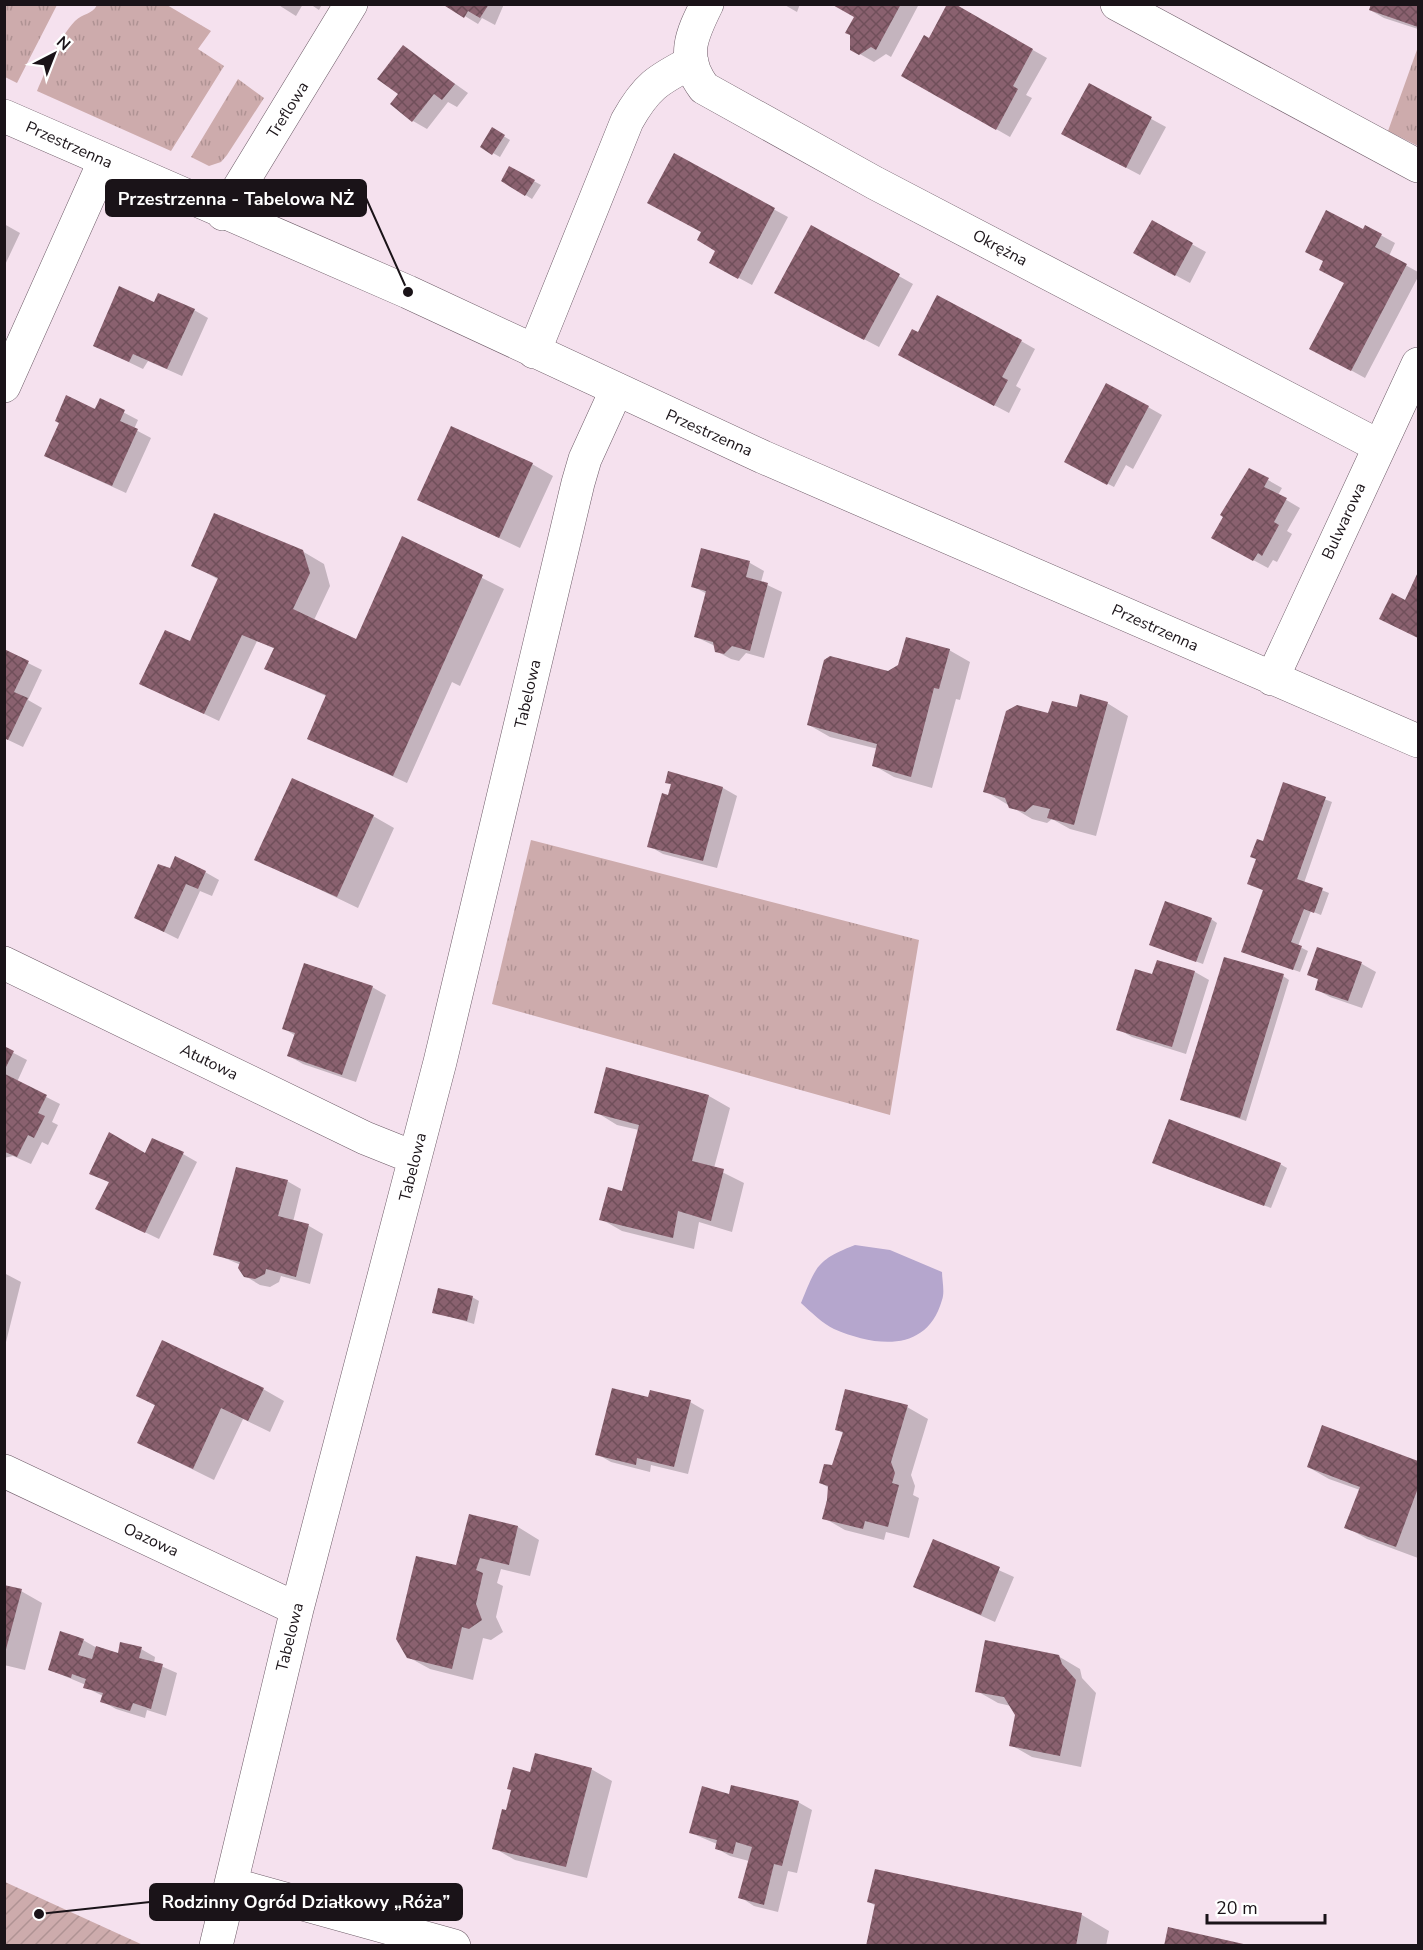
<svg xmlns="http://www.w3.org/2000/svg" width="1423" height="1950" viewBox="0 0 1423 1950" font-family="'Nunito Sans',sans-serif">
	<defs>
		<pattern id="grass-tufts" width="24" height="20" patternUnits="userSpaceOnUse" patternTransform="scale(1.5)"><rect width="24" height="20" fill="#cdabac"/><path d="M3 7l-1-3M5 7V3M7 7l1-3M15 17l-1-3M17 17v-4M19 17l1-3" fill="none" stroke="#af9293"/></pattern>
		<pattern id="garden-furrows" width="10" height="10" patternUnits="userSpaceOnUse" patternTransform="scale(1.5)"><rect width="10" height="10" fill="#cdabac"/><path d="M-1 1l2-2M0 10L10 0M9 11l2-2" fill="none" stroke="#af9293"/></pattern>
		<pattern id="building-cross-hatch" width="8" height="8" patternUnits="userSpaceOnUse" patternTransform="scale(1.5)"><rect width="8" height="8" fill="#8a616f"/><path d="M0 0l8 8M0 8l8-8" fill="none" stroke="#704f5a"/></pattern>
	</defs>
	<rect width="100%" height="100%" fill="#f5e1ee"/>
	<path fill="url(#grass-tufts)" d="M5 4 57 5 17 83 5 77Z
		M97 5H167L211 31 198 49 224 66 171 151 37 91C47 68 58 39 75 21 83 13 92 15 97 5Z
		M1418 47V146L1388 131Z
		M238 79 264 98 227 155 221 162 209 166 191 157Z
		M531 840 919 940 890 1115 492 1004Z"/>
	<path fill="url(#garden-furrows)" d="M5 1882 143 1945H5Z"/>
	<path fill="#b5a6cd" d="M855 1245 890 1250 942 1272C942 1280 945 1292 942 1300 927 1353 876 1347 834 1329 823 1324 811 1312 801 1303 816 1267 816 1260 855 1245Z"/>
	<path fill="#0003" d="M277 4H303L296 16Z
		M310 4H322L319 10Z
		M445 4H504L495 25 482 18 478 24Z
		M783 4H800L797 12Z
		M833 4H919L891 57 886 54 874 62 851 49 855 17Z
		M952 4 1047 58 1026 95 1032 98 1010 137 903 76Z
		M1372 4H1418V29L1384 18 1370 10Z
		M403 47 468 93 457 107 448 102 427 129 413 121 401 94Z
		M1089 85 1166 127 1140 175 1077 142Z
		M492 129 510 140 500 157 482 147Z
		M675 156 788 217 752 285 724 270 717 250 703 232Z
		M510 168 541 185 532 199 503 181Z
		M1152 222 1206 252 1190 283 1149 261Z
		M4 224 20 233 4 267Z
		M812 227 913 284 879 347 789 300Z
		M1366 227 1395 243 1389 256 1418 272V277L1365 378 1325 356 1346 283Z
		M154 304 194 310 208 318 182 376 148 361 143 369 95 346Z
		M918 334 1021 341 1035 349 1016 386 1021 389 1009 413 914 363Z
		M100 400 138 420 134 429 151 438 126 493 60 463Z
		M1148 407 1162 415 1133 469 1126 465 1114 487 1066 462Z
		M532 464 553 476 520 548 419 500Z
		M1268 480 1282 488 1278 495 1300 508 1287 531 1292 534 1277 562 1273 560 1268 568 1227 546 1225 516Z
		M403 538 504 589 460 686 452 682 407 783 309 738 328 697 266 668 290 610 273 648 257 641 219 721 181 703 190 643 219 580 193 565 302 551 324 564 330 586 314 620 358 640Z
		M702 550 750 563 764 571 761 582 782 592 764 658 746 653 739 661 731 659 716 651 715 646 696 637 707 594 692 586Z
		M1418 575V637L1395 626Z
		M949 650 970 662 960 700 956 699 932 788 894 777 873 765 878 749 830 737 809 725 888 673Z
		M4 651 42 670 28 700 42 708 23 747 4 738Z
		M1107 703 1128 716 1096 836 1070 829 1052 819 1047 823 1032 819 985 791 1049 715Z
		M667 782 723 788 737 796 717 868 663 854 649 846 672 785Z
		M1284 784 1332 802 1304 883 1329 893 1321 915 1311 911 1298 946 1308 951 1300 972 1250 955 1264 891 1249 883Z
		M373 816 394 828 358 908 256 859Z
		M170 870 205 872 219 880 212 896 200 891 178 939 136 918Z
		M1211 919 1217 923 1203 964 1151 945Z
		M1318 949 1362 964 1376 972 1362 1008 1330 997 1316 989 1319 980 1309 975Z
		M1158 961 1195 972 1209 980 1186 1054 1132 1037 1118 1029 1153 976Z
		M1283 976 1289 980 1246 1121 1182 1099Z
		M372 987 386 995 356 1082 303 1064 289 1056 296 1036 283 1028Z
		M4 1048 27 1060 17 1082 60 1104 52 1122 58 1125 48 1145 42 1142 31 1164 13 1156 4 1158Z
		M607 1069 709 1096 730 1108 714 1168 744 1183 732 1232 699 1222 694 1249 622 1231 601 1219 623 1193 639 1130 617 1125 596 1112Z
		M183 1154 197 1162 159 1239 97 1209 110 1183 91 1173 146 1155Z
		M1280 1164 1287 1168 1271 1208 1160 1166Z
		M287 1181 301 1189 293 1222 309 1226 323 1234 310 1284 281 1276 279 1282 270 1287 260 1285 245 1276 241 1265 215 1254Z
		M4 1273 21 1282 4 1350Z
		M472 1297 479 1301 474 1324 434 1312Z
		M263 1389 284 1401 270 1432 243 1419 214 1480 139 1443 156 1406 138 1396Z
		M690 1402 704 1410 688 1474 651 1465 650 1472 611 1462 597 1454Z
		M907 1407 928 1419 911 1475 915 1486 913 1495 919 1498 909 1538 886 1532 884 1540 845 1530 824 1518 829 1488 821 1483 833 1467 844 1434 837 1429Z
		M1323 1427 1418 1462V1558L1367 1539 1346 1527 1360 1490 1329 1479 1308 1467Z
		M470 1516 518 1527 539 1540 530 1576 501 1569 497 1583 503 1586 496 1617 503 1632 491 1640 483 1638 473 1680 430 1669 408 1657 457 1567Z
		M934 1541 1014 1577 995 1622 915 1586Z
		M4 1587 21 1591 42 1603 25 1670 4 1665Z
		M83 1640 97 1648 119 1654 141 1649 155 1657 154 1663 177 1673 166 1716 147 1710 145 1718 116 1709 102 1701 103 1696 85 1687 86 1685 50 1670Z
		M1058 1656 1080 1669 1082 1678 1096 1693 1081 1767 1032 1757 1011 1745 1016 1715 1011 1706 998 1703 977 1691Z
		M591 1769 612 1781 587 1878 515 1860 494 1848 507 1812 531 1774Z
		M730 1796 798 1802 812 1810 797 1873 788 1871 778 1912 754 1906 740 1897 749 1861 730 1856 716 1848 717 1844 691 1833Z
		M876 1871 1082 1915 1109 1931 1106 1946H868L876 1906 869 1902Z"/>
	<path fill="url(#building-cross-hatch)" d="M442 4H489L480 18 468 11 464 18Z
		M831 4H901L876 50 871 47 859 55 850 50V35L845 33 854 17Z
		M947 4H955L1033 49 1013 86 1018 89 996 130 901 76 924 35 929 38Z
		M1371 4H1418V27L1369 10Z
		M403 45 455 84 442 100 434 94 412 122 390 104 398 94 377 79Z
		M1089 83 1152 117 1126 168 1061 134Z
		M492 127 505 135 492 155 480 147Z
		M674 153 775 208 738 279 709 263 715 251 697 240 701 232 647 203Z
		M509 166 535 180 525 196 501 181Z
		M1326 210 1363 229 1365 225 1382 234 1375 247 1407 264 1351 371 1309 349 1344 283 1319 270 1323 261 1305 252Z
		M1152 220 1193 243 1175 276 1133 253Z
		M811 225 900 274 864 340 774 293Z
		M119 286 154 302 158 293 195 309 167 369 133 354 129 362 93 346Z
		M937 295 1022 340 1002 377 1008 380 994 406 898 355 912 329 918 332Z
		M1106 383 1149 406 1107 485 1064 462Z
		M66 395 95 409 100 398 125 410 120 421 138 429 112 486 44 456 59 423 55 421Z
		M451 426 533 463 499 538 417 500Z
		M1249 468 1269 478 1264 487 1287 498 1274 522 1279 525 1262 556 1258 553 1253 561 1211 538 1223 517 1220 515Z
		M214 513 303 550 310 573 293 609 356 639 402 536 483 575 393 776 307 739 326 695 264 669 274 648 242 635 204 714 139 684 165 630 190 641 218 578 191 566Z
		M701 548 750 561 746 577 768 583 750 651 732 646 724 654 715 652 713 642 694 637 706 591 691 587Z
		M1418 572V638L1379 619 1392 593 1405 600Z
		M906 637 950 649 939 689 934 688 911 777 872 766 877 744 807 725 824 660 830 656 888 671 898 665Z
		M4 649 29 661 14 692 28 698 8 740 4 738Z
		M1080 694 1108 702 1074 825 1047 818 1050 809 1033 805 1025 812 1009 808 1005 798 983 792 1006 711 1017 705 1048 713 1052 701 1077 707Z
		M668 771 723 787 703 861 647 847 662 793 668 795 671 784 665 783Z
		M292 778 374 815 337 897 254 860Z
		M1283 782 1326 797 1297 879 1323 888 1314 913 1304 909 1291 942 1302 946 1293 970 1241 952 1263 890 1247 884 1256 859 1250 857 1257 839 1263 841Z
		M175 856 206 871 198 889 186 884 164 932 134 918 158 864 170 868Z
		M1165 901 1212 918 1196 962 1149 945Z
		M1317 947 1362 962 1348 1001 1315 990 1318 979 1307 975Z
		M1224 957 1284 974 1240 1118 1180 1100Z
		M1157 960 1195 971 1172 1047 1116 1030 1135 969 1152 974Z
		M304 963 373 986 342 1075 287 1056 295 1033 282 1029Z
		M4 1046 14 1051 4 1071Z
		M606 1067 709 1095 692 1161 724 1169 711 1221 678 1211 673 1238 599 1220 608 1187 622 1191 639 1125 594 1113Z
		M5 1074 47 1095 38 1113 45 1116 34 1138 28 1135 17 1157 5 1152Z
		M1169 1119 1281 1163 1264 1206 1152 1163Z
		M109 1132 145 1153 152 1138 184 1152 145 1233 95 1209 109 1182 89 1174Z
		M236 1167 288 1180 278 1216 309 1224 296 1277 266 1269 265 1274 255 1279 244 1277 238 1268 240 1262 213 1255Z
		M438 1288 473 1296 467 1321 432 1313Z
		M162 1340 264 1388 248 1421 221 1408 193 1469 137 1443 155 1405 136 1396Z
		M612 1388 648 1397 650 1390 691 1400 674 1467 637 1458 636 1465 595 1455Z
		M845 1389 908 1405 891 1462 895 1473 892 1483 899 1485 888 1527 865 1521 863 1529 822 1519 827 1500 828 1486 819 1483 824 1464 832 1465 843 1432 835 1430Z
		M1322 1425 1418 1461V1488L1396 1547 1344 1528 1360 1487 1307 1467Z
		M469 1514 518 1526 509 1565 480 1558 476 1570 483 1573 476 1604 482 1620 469 1629 462 1627 452 1669 407 1658 396 1639 416 1556 456 1565Z
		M933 1539 1000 1567 981 1615 913 1587Z
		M4 1585 22 1589 5 1653 4 1652Z
		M60 1631 84 1639 78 1655 92 1659 96 1646 118 1653 120 1642 142 1647 139 1658 163 1664 151 1709 133 1703 130 1711 100 1702 103 1693 83 1688 86 1679 72 1674 71 1678 48 1670Z
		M985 1640 1059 1655 1062 1664 1076 1680 1060 1756 1009 1746 1015 1715 1004 1697 975 1692Z
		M535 1753 592 1768 566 1867 492 1849 502 1809 506 1810 511 1790 507 1789 513 1767 530 1772Z
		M731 1785 799 1801 782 1866 774 1864 764 1905 738 1898 752 1847 736 1842 733 1854 715 1849 717 1840 689 1833 702 1786 729 1794Z
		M875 1869 1082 1913 1076 1946H866L875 1904 867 1902Z
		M1168 1927 1248 1945V1946H1164Z"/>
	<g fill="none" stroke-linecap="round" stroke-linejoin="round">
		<defs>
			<path id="minor" d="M707 4C691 36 681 57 704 88L875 183 1379 446
				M1117 4 1418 166
				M4 116 408 292 763 457 1418 741
				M223 214 351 4
				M534 352 627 121C646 87 657 80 692 62
				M4 386 105 160
				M1272 679 1418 364
				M4 963 365 1138 415 1158
				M4 1471 297 1609
				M231 1884 454 1946
				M216 1946 297 1609 440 1062 578 483 585 459 616 391"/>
		</defs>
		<use href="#minor" stroke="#6c5a66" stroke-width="34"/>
		<use href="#minor" stroke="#fff" stroke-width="33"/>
	</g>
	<g text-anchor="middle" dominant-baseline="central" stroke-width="4.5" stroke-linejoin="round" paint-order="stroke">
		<g font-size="16" fill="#1a1318" stroke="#fff">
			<text transform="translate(288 110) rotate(-58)">Treflowa</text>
			<text transform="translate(69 145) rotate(24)">Przestrzenna</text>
			<text transform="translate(1000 248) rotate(28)">Okrężna</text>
			<text transform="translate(709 433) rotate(24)">Przestrzenna</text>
			<text transform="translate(1344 521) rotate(-65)">Bulwarowa</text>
			<text transform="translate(1155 628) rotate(24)">Przestrzenna</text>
			<text transform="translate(528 694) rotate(-77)">Tabelowa</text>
			<text transform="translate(209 1062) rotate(26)">Atutowa</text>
			<text transform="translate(413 1167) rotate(-76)">Tabelowa</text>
			<text transform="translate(151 1540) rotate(25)">Oazowa</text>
			<text transform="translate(290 1637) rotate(-76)">Tabelowa</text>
		</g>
	</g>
	<path fill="none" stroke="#1a1318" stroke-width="2" d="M408 292L366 198M39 1914L150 1902"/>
	<g fill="#1a1318" stroke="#fff" stroke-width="2">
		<circle cx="408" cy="292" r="6"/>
		<circle cx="39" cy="1914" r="6"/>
	</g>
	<g fill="#1a1318" stroke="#1a1318" stroke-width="2">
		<rect x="106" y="180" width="260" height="36" rx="6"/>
		<rect x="150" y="1884" width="312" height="36" rx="6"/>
	</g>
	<g font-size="18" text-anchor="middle" font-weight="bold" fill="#fff">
		<text x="236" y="205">Przestrzenna - Tabelowa NŻ</text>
		<text x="306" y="1908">Rodzinny Ogród Działkowy „Róża”</text>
	</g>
	<rect width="1423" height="1950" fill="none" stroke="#1a1318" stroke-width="12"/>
	<g transform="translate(54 54) rotate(42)" stroke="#ffffff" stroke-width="4.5" paint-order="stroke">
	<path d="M0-4.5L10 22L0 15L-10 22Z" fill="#1a1318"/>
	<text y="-9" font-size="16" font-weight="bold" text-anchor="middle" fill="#1a1318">N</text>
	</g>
	<path d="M1207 1914v9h118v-9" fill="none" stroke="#1a1318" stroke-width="3"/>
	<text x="1216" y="1914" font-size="18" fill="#1a1318" stroke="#ffffff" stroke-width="4.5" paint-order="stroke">20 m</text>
</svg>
